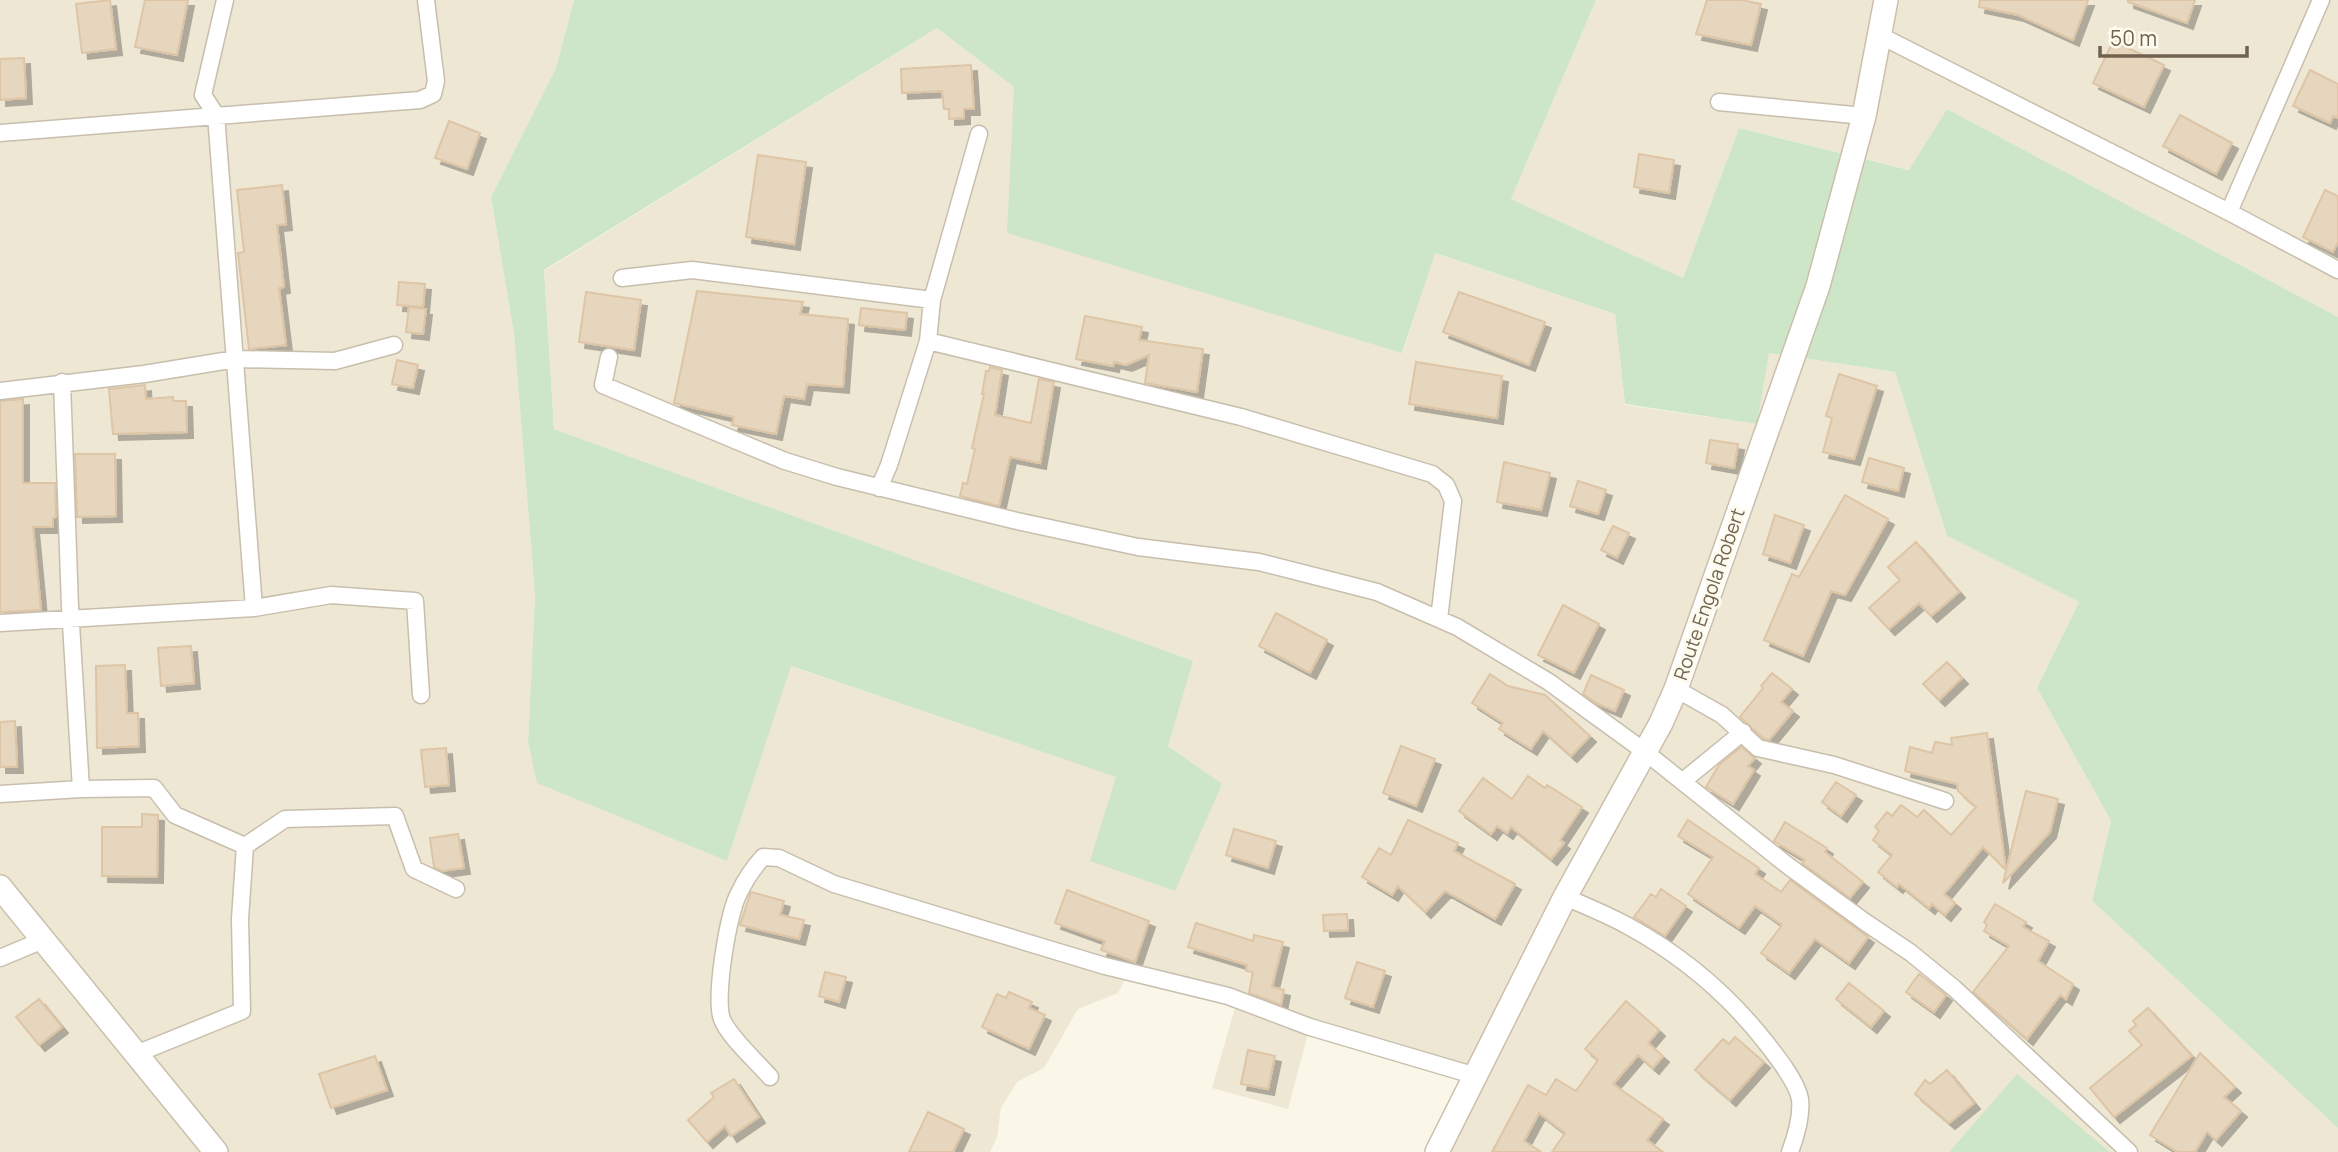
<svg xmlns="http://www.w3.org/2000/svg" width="2338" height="1152" viewBox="0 0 2338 1152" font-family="Manrope,sans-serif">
	<defs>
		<filter id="shadow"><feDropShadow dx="6" dy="6" stdDeviation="0" flood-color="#0004"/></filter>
	</defs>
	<rect width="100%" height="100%" fill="#faf6e8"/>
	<path fill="#eee7d4" d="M0 0H574L556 68 491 197 514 334 535 596 528 742 538 783 727 861 790 666 1117 777 1174 891 1221 784 1168 746 1192 661 554 429 544 271 937 28 1014 87 1403 352 1434 253 1615 314 1625 405 1757 424 1768 353 1895 372 1947 536 2079 602 2037 688 2111 821 2092 901 2338 1128V1152H2110L2017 1075 1949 1152H1431L1471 1072 1310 1026 1288 1109 1212 1088 1236 1004 1129 972 1118 993 1078 1009 1044 1068 1017 1082 1001 1108 997 1137 990 1152H0Z
		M1596 0H2338V317L1947 109 1910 170 1739 128 1683 278 1511 199Z"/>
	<path fill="#cee6c8" d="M574 0H1596L1511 199 1683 278 1739 128 1909 170 1947 109 2338 317V1128L2092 901 2111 821 2037 688 2079 602 1947 536 1895 372 1769 353 1757 424 1625 404 1615 314 1435 253 1402 353 1007 233 1014 87 937 28 544 270 554 429 1193 661 1168 746 1222 784 1175 891 1090 861 1116 777 791 666 727 861 537 783 528 742 535 596 514 334 491 197 556 68Z
		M2017 1074 2110 1152H1949Z"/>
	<path fill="#e7d6be" stroke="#ddc5a5" stroke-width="2" filter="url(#shadow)" d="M110 0 116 49 82 53 76 4Z
		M145 0H188L177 55 135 47Z
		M1707 0H1742L1761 4 1751 45 1696 34Z
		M1980 0H2088L2073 40 2018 15 1979 7Z
		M2128 0H2195L2187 23 2128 2Z
		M2113 41 2164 65 2144 107 2093 83Z
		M24 58 26 98 0 100V59Z
		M971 65 974 109H964V118L949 119V109H944L942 91 902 93 901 69Z
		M2310 70 2338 84V118L2333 116 2330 123 2293 106Z
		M2180 115 2232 143 2216 174 2163 146Z
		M449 121 480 133 467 169 435 158Z
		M1639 154 1674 160 1669 193 1634 187Z
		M758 155 806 162 794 244 746 237Z
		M282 185 286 224 277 225 284 287 279 288 286 345 249 349 238 253 244 252 237 190Z
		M2325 190 2338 196V242L2333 252 2303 237Z
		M399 282 425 284 423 307 397 305Z
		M697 291 803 302 800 314 848 319 843 387 807 384 804 399 784 396 776 434 732 425 734 417 674 403Z
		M586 292 641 300 634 350 579 342Z
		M1459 292 1545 322 1529 365 1443 332Z
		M409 307 426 309 423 334 406 332Z
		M861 308 907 313 905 330 859 325Z
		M1085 316 1142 327 1139 340 1203 349 1197 392 1145 383 1149 355 1126 365 1114 362 1113 366 1076 359Z
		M397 360 418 365 413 388 392 384Z
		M1416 362 1502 376 1497 418 1409 404Z
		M990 367 1002 370 995 415 1031 423 1039 379 1054 382 1040 463 1010 457 999 506 960 496 963 483 967 484 975 449 972 448 984 394H982L986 371H989Z
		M1839 374 1877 386 1854 459 1823 452 1832 418 1826 416Z
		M145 385 146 399 173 397V401H186L187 432 113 434 109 389Z
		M23 399V483H55L56 517 53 518V527H33L41 610 0 612V401Z
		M1710 440 1738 444 1734 468 1706 463Z
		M75 454H115L116 516 77 517Z
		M1869 458 1904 468 1898 491 1862 482Z
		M1504 462 1550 473 1541 510 1497 502Z
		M1578 481 1606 490 1598 514 1570 506Z
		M1845 495 1888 519 1845 595 1831 591 1803 656 1764 640 1792 574 1799 577Z
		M1775 515 1804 525 1790 563 1763 554Z
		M1613 526 1629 533 1617 558 1601 550Z
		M1916 542 1959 592 1931 616 1919 603 1889 629 1869 608 1900 580 1888 567Z
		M1563 605 1599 624 1574 673 1538 655Z
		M1276 613 1327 640 1310 673 1259 646Z
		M191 646 194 683 161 686 158 648Z
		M1947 662 1962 678 1939 700 1923 684Z
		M125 665 127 713H138L139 746 97 748 96 666Z
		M1772 673 1792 689 1781 702 1793 711 1769 740 1763 738 1740 717 1763 688 1761 686Z
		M1490 674 1508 686 1545 695 1590 736 1571 756 1543 731 1531 749 1499 729 1503 723 1472 703Z
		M1591 675 1624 690 1615 711 1596 703 1583 694Z
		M15 721 17 767H0V722Z
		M1987 733 2006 870 1983 847 1944 894 1955 903 1945 915 1932 904 1929 908 1899 884 1897 887 1878 872 1892 855 1873 840 1879 831 1875 827 1887 812 1892 816 1901 805 1917 817 1924 810 1951 835 1976 807 1958 791 1957 784 1905 771 1910 747 1932 753 1935 742 1952 745 1951 738Z
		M1401 746 1435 759 1416 806 1383 793Z
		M1741 747 1755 758 1748 766 1754 770 1733 804 1706 787 1719 765Z
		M446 748 449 785 425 787 421 750Z
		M1528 776 1545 788 1547 785 1582 807 1560 840 1564 843 1551 859 1511 827 1507 833 1497 826 1491 834 1459 811 1483 778 1512 799Z
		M1836 782 1856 795 1841 816 1822 802Z
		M2026 791 2058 799 2050 832 2003 883Z
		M142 814 158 815 157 877 102 876V827H142Z
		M1408 820 1458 843 1454 851 1515 884 1495 919 1445 891 1425 912 1398 886 1392 895 1362 877 1379 848 1391 855Z
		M1688 820 1759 868 1755 874 1781 892 1790 880 1868 937 1849 963 1815 939 1789 973 1761 953 1782 925 1755 906 1739 928 1688 894 1713 857 1678 836Z
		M1785 822 1827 848 1825 852 1863 882 1850 898 1802 863 1805 860 1774 841Z
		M1234 829 1276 841 1268 868 1226 855Z
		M458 834 464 868 442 871 434 867 430 838Z
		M1661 889 1686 906 1665 936 1634 917 1651 894 1656 897Z
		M1067 890 1149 921 1135 962 1101 950 1105 941 1055 923Z
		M751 892 784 901 780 915 804 920 799 939 740 925Z
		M1995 904 2026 922 2023 927 2049 941 2038 961 2073 984 2066 999 2060 995 2027 1039 1973 992 2009 946 1984 931 1987 925 1984 922Z
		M1347 914 1348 930 1324 931 1323 915Z
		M1196 923 1253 941 1254 935 1283 942 1272 987 1284 990 1281 1005 1249 993 1253 972 1246 971 1247 965 1188 947Z
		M1357 962 1385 971 1373 1007 1345 998Z
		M825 972 846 977 839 1002 819 996Z
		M1919 974 1946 995 1934 1012 1906 992Z
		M1849 983 1884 1011 1871 1027 1836 999Z
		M1009 992 1032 1002 1029 1008 1045 1015 1029 1049 982 1027 997 994 1006 998Z
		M39 999 62 1027 39 1045 16 1017Z
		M1626 1001 1659 1030 1648 1043 1663 1056 1653 1068 1638 1055 1613 1084 1663 1119 1647 1140 1663 1152H1552L1565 1133 1539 1113 1524 1141 1541 1152H1492L1528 1085 1546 1095 1556 1079 1576 1091 1598 1060 1585 1049Z
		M2148 1008 2192 1056 2114 1117 2090 1088 2142 1045 2129 1031 2136 1025 2133 1021Z
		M1735 1037 1764 1062 1730 1100 1695 1070 1723 1039 1729 1044Z
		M1248 1050 1275 1056 1268 1089 1241 1084Z
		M2200 1053 2235 1087 2224 1097 2241 1111 2216 1140 2207 1132 2195 1152H2178L2150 1135Z
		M375 1056 387 1090 331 1108 319 1074Z
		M1947 1070 1974 1103 1949 1123 1915 1094 1925 1080 1930 1084Z
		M734 1079 759 1117 731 1136 725 1126 707 1142 688 1120 714 1097 711 1093Z
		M928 1112 964 1129 953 1152H909Z"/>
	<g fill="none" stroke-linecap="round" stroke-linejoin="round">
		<defs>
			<path id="street" d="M225 0 203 95 216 115 254 608
				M1881 36 2229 212 2338 270
				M1719 102 1864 116
				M0 133 420 100 433 94 436 81 426 0
				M2229 212 2321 0
				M622 278 692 270 932 300
				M928 341 1241 417 1432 474 1446 485 1453 501 1439 619
				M609 357 603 385 785 461 837 477 1017 521 1138 547 1259 562 1377 592 1457 627 1549 682 1644 751 1787 865 1865 922 1911 953 1955 989 2129 1152
				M62 382 70 607 81 789
				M0 391 144 374 236 359 335 361 394 345
				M879 488 889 465 928 341 932 300 979 134
				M0 623 254 608 331 595 415 601 421 695
				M1676 689 1722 715 1758 748 1834 765 1945 801
				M1683 781 1743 732
				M0 794 81 789 154 788 175 815 245 846
				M1565 897C1586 906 1608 915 1628 926 1683 956 1729 995 1767 1044 1778 1058 1797 1082 1800 1099 1802 1117 1796 1136 1790 1152
				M0 958 43 940
				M136 1054 242 1011 240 919 245 846 285 819 395 816 414 869 456 889
				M770 1077C758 1063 728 1036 722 1019 714 999 728 913 739 893 745 880 754 867 763 857L779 858 834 884 1105 966 1228 996 1310 1027 1476 1076"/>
			<path id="secondary" d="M0 887 216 1152
				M1437 1152 1565 897 1661 723 1676 689 1818 286 1864 116 1886 0"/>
		</defs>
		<use href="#street" stroke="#c8bead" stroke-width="19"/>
		<use href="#secondary" stroke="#cbbfab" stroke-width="26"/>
		<use href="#street" stroke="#fff" stroke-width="16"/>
		<use href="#secondary" stroke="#fff" stroke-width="23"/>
	</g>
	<g text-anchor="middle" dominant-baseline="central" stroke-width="6" stroke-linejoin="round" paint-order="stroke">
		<g font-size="19" fill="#71624f" stroke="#fdfaee">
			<text transform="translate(1709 594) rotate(-71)">Route Engola Robert</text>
		</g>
	</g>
	<path d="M2100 46v10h147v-10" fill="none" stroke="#71624f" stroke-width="3.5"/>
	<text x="2110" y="46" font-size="21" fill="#71624f" stroke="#fdfaee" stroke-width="5" paint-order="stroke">50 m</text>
</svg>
